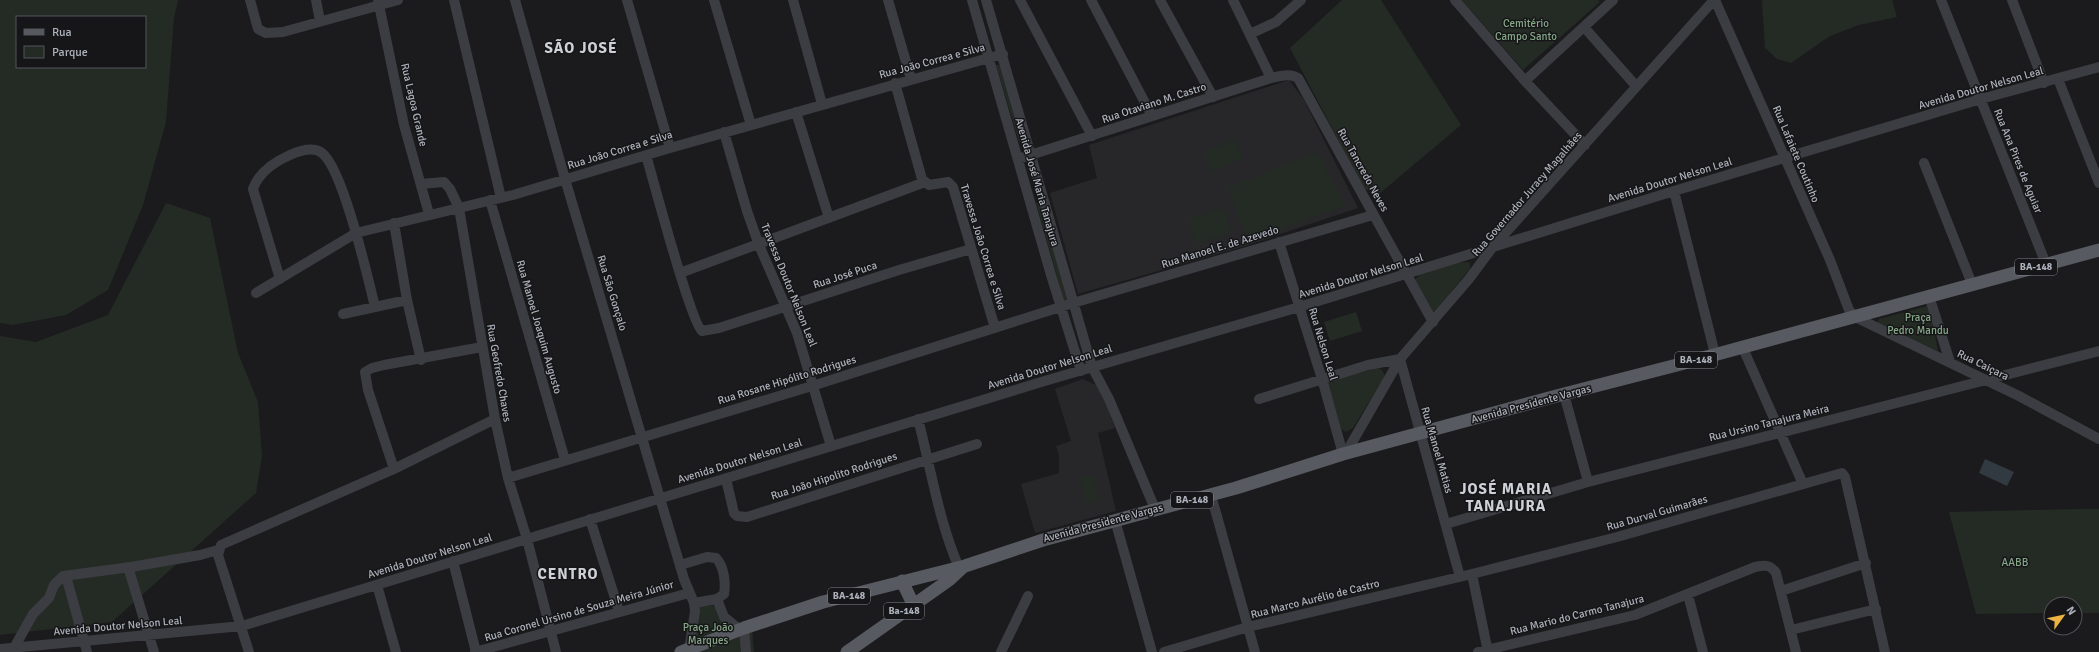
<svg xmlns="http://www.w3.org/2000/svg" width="2099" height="652" viewBox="0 0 2099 652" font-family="Signika,sans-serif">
	<rect width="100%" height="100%" fill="#1b1b1d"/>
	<path fill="#27272a" d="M1289 80 1304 100 1358 208 1242 247 1078 294 1050 193 1097 178 1089 145Z
		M1083 379 1100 387 1115 428 1098 433 1116 511 1035 533 1021 484 1059 473V455L1056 446 1071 441 1055 389Z"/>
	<path fill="#232b24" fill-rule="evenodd" d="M0 0H178L174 18 166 122 143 205 108 290 66 315 13 325 0 323ZM17 17H145V67H17Z
		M1342 0H1381L1461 125 1379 194 1364 189 1290 48Z
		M1462 0H1598L1600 2 1523 70Z
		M1762 0H1892L1897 17 1859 25 1830 36 1791 63 1777 59 1765 48Z
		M996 65H1003L1024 141 1019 142Z
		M1234 139 1244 158 1212 172 1204 153Z
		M1317 152 1345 206 1248 240 1227 188Z
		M166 203 210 218 238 353 258 402 262 456 256 493 112 622 0 635V336L36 342 108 315Z
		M1036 203H1040L1069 299 1064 301Z
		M1223 208 1231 233 1196 244 1188 219Z
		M1467 262 1470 263V269L1435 311 1432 312 1415 280C1422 269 1454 263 1467 262Z
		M1927 306 1932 318 1938 351 1878 323 1879 319Z
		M1356 312 1362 331 1330 341 1324 322Z
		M1378 368 1382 370 1385 376 1353 428 1346 432 1341 429 1328 383 1331 380Z
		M1093 475 1099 501 1086 504 1080 478Z
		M2078 509H2099V613H2075V604H2051V613L1976 614 1949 512Z
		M695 605 715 606C724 628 730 627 752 629L754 652H687Z"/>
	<path fill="#313a41" d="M1985 459 2014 472 2007 486 1979 473Z"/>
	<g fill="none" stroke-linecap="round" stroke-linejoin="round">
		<path stroke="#3c3d42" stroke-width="10" d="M250 0 258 29 266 33 283 32 398 0
			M316 0 320 21
			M378 0 404 125 429 214
			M454 0 501 198
			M515 0 565 179 684 579 694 603 717 599 724 594C726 583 724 566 716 558L707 557 680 565
			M627 0 670 148
			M714 0 751 125
			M793 0 822 104
			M888 0 911 79
			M972 0 1051 275 1081 371
			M986 0 1092 367 1109 399 1155 509
			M1020 0 1092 136
			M1091 0 1152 116
			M1160 0 1213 97
			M1233 0 1271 78
			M1455 0 1525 81 1585 145
			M1715 0 1830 260 1849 310 1855 317 2019 396 2099 439
			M1941 0 2046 264
			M2012 0 2044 83
			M1584 27 1636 86
			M1250 34 1276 22 1301 0
			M2058 79 2099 183
			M1525 81 1613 0
			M895 83 922 179 929 185 948 182 953 187 995 328
			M796 112 829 218
			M724 132 747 211 759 245 797 333 831 446
			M646 155C653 179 691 323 702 331L719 328 899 270 971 249
			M1018 159 1271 78C1281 76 1289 73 1298 78L1433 322
			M1924 163 1972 284
			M421 184 444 182 450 189 459 208 495 419 508 478 527 539 556 652
			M1674 191 1715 354
			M490 200 565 460
			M394 223 407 300 421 360
			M1279 242 1322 379 1343 454
			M680 273 925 182
			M280 279 253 189C259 172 274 162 290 155 299 151 313 146 322 153 343 169 368 278 375 307
			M256 293 356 233 513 195 670 148 1003 54
			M1929 296 1950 362
			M343 314 407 300
			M1742 346 1803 484
			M1564 394 1588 482
			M1259 399 1368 365 1400 359 1460 577
			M918 419C931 469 939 523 960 570
			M1346 453 1400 359 1469 279 1492 248 1714 0
			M394 469 368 390 365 372 372 368 384 365 482 347
			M508 478 812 386 1073 303 1373 215
			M726 479 734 513 737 516 747 517 977 444
			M1211 495 1255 652
			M590 519 619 611
			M1115 520 1152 652
			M1446 524 1588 482 2099 351
			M453 561 476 652
			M128 567 154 652
			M1472 574 1488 652
			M66 576 87 652
			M377 585 396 652
			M1781 591 1866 563
			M1688 595 1703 652
			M717 599 724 617 740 630
			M744 628 746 652
			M1791 630 1876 609
			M14 648 33 614 49 598 54 585 63 576 131 567 200 555 218 550
			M0 649 242 626 1048 380 1299 307 1674 191 1981 99 2099 67
			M689 650 695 611 694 603
			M249 652 218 555 221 545 394 469 495 419
			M475 652 689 593
			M1001 652 1028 596
			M1164 652 1248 627 1472 574 1617 537 1842 473 1845 477 1885 652
			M1478 652 1635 615 1755 567C1764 565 1770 564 1776 573L1796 652"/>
		<path stroke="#585a61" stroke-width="13" d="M902 581 913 604
			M681 652 744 628 823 602 965 566 1043 540 1236 488 1343 454 1564 394 1677 365 2099 250
			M847 652 949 580 963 567"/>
	</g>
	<g text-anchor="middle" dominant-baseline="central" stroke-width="3" stroke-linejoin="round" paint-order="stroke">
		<g fill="#161618" stroke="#80838b" stroke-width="1">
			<rect x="2015" y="259" width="42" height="16" rx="3"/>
			<rect x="1675" y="352" width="42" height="16" rx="3"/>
			<rect x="1171" y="492" width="42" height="16" rx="3"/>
			<rect x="828" y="588" width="42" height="16" rx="3"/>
			<rect x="884" y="603" width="40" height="16" rx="3"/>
		</g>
		<g font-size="10" font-weight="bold" fill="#aeb2bc">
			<text x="2036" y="267">BA-148</text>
			<text x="1696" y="360">BA-148</text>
			<text x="1192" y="500">BA-148</text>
			<text x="849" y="596">BA-148</text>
			<text x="904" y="611">Ba-148</text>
		</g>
		<g font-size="11" fill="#86a688" stroke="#161618">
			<text x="1526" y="23">Cemitério<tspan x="1526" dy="13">Campo Santo</tspan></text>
			<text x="1918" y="317">Praça<tspan x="1918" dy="13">Pedro Mandu</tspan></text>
			<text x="2015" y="562">AABB</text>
			<text x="708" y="627">Praça João<tspan x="708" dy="13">Marques</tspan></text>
		</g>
		<g font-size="11" fill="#aeb2bc" stroke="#161618">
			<text transform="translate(932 61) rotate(-15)">Rua João Correa e Silva</text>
			<text transform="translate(1981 88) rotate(-16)">Avenida Doutor Nelson Leal</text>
			<text transform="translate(1154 103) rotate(-18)">Rua Otaviano M. Castro</text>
			<text transform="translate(414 105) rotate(77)">Rua Lagoa Grande</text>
			<text transform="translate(620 150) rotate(-17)">Rua João Correa e Silva</text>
			<text transform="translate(1796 154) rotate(67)">Rua Lafaiete Coutinho</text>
			<text transform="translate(2018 161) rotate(68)">Rua Ana Pires de Aguiar</text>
			<text transform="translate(1363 170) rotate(61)">Rua Tancredo Neves</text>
			<text transform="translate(1670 180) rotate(-17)">Avenida Doutor Nelson Leal</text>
			<text transform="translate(1037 182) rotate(74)">Avenida José Maria Tanajura</text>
			<text transform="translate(1527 194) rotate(-49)">Rua Governador Juracy Magalhães</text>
			<text transform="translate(983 247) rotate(73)">Travessa João Correa e Silva</text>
			<text transform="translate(1220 247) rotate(-17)">Rua Manoel E. de Azevedo</text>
			<text transform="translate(845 275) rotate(-18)">Rua José Puca</text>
			<text transform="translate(1361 276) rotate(-17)">Avenida Doutor Nelson Leal</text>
			<text transform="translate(789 285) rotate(68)">Travessa Doutor Nelson Leal</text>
			<text transform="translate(612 293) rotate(73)">Rua São Gonçalo</text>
			<text transform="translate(539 327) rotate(74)">Rua Manoel Joaquim Augusto</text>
			<text transform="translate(1323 344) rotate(73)">Rua Nelson Leal</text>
			<text transform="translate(1983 365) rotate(26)">Rua Caiçara</text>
			<text transform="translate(1050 367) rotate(-17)">Avenida Doutor Nelson Leal</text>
			<text transform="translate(499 373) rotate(80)">Rua Geofredo Chaves</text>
			<text transform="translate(787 380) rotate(-17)">Rua Rosane Hipólito Rodrigues</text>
			<text transform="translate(1531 404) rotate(-15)">Avenida Presidente Vargas</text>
			<text transform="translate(1769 423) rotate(-14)">Rua Ursino Tanajura Meira</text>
			<text transform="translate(1437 450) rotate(74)">Rua Manoel Matias</text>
			<text transform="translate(740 461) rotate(-17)">Avenida Doutor Nelson Leal</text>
			<text transform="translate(834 476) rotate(-18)">Rua João Hipolito Rodrigues</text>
			<text transform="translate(1657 513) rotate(-16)">Rua Durval Guimarães</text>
			<text transform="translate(1103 523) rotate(-15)">Avenida Presidente Vargas</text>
			<text transform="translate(430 556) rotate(-17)">Avenida Doutor Nelson Leal</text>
			<text transform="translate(1315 599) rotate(-14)">Rua Marco Aurélio de Castro</text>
			<text transform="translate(579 611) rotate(-16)">Rua Coronel Ursino de Souza Meira Júnior</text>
			<text transform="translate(1577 615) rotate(-14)">Rua Mario do Carmo Tanajura</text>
			<text transform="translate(118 626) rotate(-5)">Avenida Doutor Nelson Leal</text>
		</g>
		<g font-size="15" font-weight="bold" letter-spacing="1" fill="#cfd1d8" stroke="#161618">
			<text x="581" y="48">SÃO JOSÉ</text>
			<text x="1506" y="489">JOSÉ MARIA<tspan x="1506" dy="17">TANAJURA</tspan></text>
			<text x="568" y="574">CENTRO</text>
		</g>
	</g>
	<rect x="16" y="16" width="130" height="52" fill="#161618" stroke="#53545a"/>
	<rect x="24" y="29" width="20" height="6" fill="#585a61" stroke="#53545a"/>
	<text x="52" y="36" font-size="12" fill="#aeb2bc">Rua</text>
	<rect x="24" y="46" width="20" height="12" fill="#232b24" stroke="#53545a"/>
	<text x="52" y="56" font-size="12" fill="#aeb2bc">Parque</text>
	<g transform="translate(2063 616) rotate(57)"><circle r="19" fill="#161618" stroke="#53545a"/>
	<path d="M0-3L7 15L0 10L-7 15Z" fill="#ecb343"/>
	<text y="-6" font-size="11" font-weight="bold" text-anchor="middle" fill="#aeb2bc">N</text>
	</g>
</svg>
